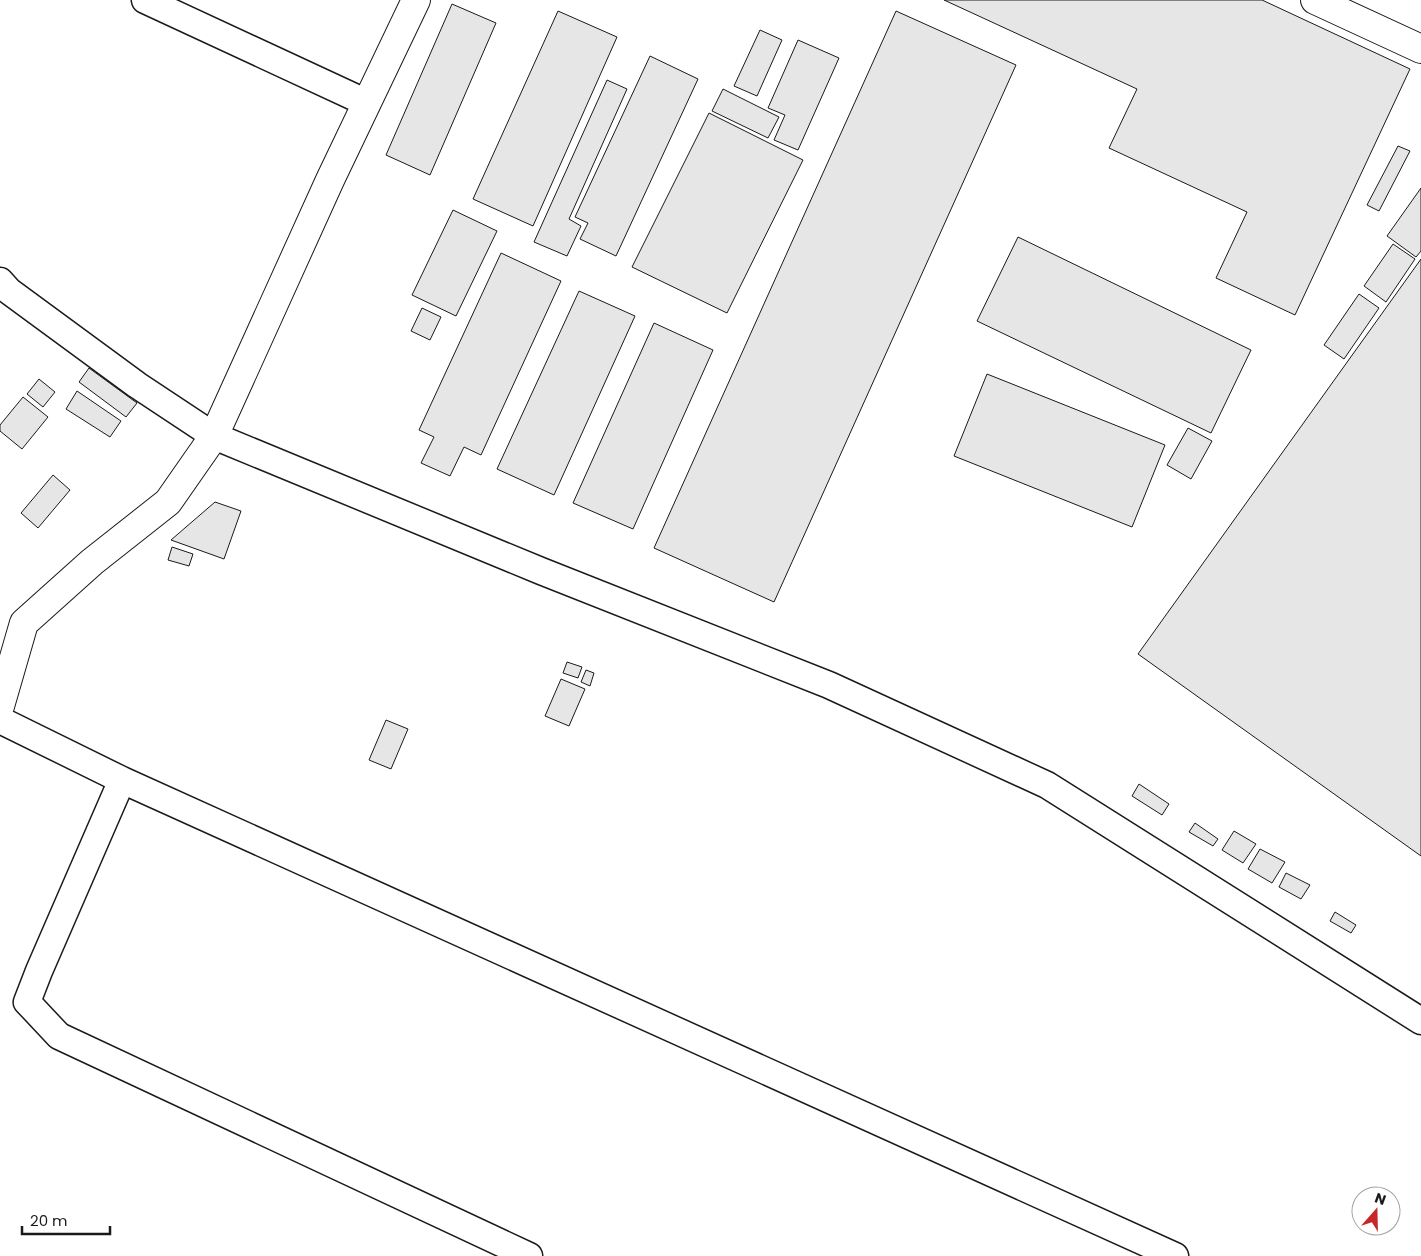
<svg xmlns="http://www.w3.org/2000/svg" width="1421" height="1256" viewBox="0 0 1421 1256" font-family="Poppins,sans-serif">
	<rect width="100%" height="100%" fill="#fff"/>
	<path fill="#e6e6e6" stroke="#1a1a1a" d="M944 0H1262L1410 69 1295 315 1216 278 1247 212 1109 148 1137 89Z
		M452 4 496 23 430 175 386 155Z
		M558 11 617 37 533 226 473 199Z
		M896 11 1016 65 774 602 654 548Z
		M760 30 782 40 757 96 734 86Z
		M798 40 839 58 798 150 774 140 785 115 768 108Z
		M650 56 698 79 616 256 580 239 588 223 575 217Z
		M607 80 627 89 569 219 581 226 567 256 534 242Z
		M723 89 779 117 768 138 712 111Z
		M709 113 803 160 727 313 632 267Z
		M1398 146 1410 151 1379 211 1367 205Z
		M1421 188V251L1416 257 1387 236Z
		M453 210 497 231 456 316 412 295Z
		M1018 237 1251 350 1211 433 977 321Z
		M1393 244 1415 259 1386 302 1364 286Z
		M501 253 561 281 481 455 464 447 450 476 421 463 434 437 419 430Z
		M1421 259V856L1138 654Z
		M579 291 635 316 554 495 497 469Z
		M1359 294 1379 308 1344 359 1324 345Z
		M422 308 441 317 430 340 411 331Z
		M654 323 713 350 633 529 573 503Z
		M89 368 137 403 126 417 79 382Z
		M987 374 1165 445 1132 527 954 456Z
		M39 379 55 392 43 407 27 394Z
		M77 391 121 421 110 437 66 409Z
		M23 397 48 417 22 449 0 431V425Z
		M1188 428 1212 441 1191 479 1167 465Z
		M53 475 70 490 38 528 21 513Z
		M215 502 241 511 224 559 171 540Z
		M172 547 193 554 189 566 168 560Z
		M567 662 582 667 578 678 563 673Z
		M586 670 594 673 590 686 581 682Z
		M561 679 585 689 569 726 545 716Z
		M386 720 408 729 391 769 369 760Z
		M1139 784 1169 804 1162 815 1132 796Z
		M1195 823 1218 839 1213 846 1189 832Z
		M1234 831 1256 844 1243 863 1222 850Z
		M1260 849 1285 862 1272 883 1248 869Z
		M1286 873 1310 885 1301 899 1279 887Z
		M1335 912 1356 925 1351 933 1330 921Z"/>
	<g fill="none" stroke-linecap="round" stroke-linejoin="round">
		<defs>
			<path id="street" d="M145 0 367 103
				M0 281 9 291 137 385 214 436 541 571 829 685 1047 785 1421 1021
				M0 720 122 780 1175 1256
				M122 780 39 971 27 1002 59 1036 529 1256"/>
			<path id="secondary" d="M1315 0 1421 49
				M0 706 24 623 92 562 168 502 214 436 330 180 416 0"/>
		</defs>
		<use href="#street" stroke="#1a1a1a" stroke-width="29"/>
		<use href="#secondary" stroke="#1a1a1a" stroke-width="30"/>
		<use href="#street" stroke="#fff" stroke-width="26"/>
		<use href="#secondary" stroke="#fff" stroke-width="28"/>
	</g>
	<g transform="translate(1376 1211) rotate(20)"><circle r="24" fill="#ffffff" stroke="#a3a3a3"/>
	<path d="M0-4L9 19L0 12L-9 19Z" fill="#c62828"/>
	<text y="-8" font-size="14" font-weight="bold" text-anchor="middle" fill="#1a1a1a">N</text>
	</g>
	<path d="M22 1226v8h88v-8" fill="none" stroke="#1a1a1a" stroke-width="2.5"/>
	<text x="30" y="1226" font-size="15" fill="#1a1a1a" stroke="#ffffff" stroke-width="4" paint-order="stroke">20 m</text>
</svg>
